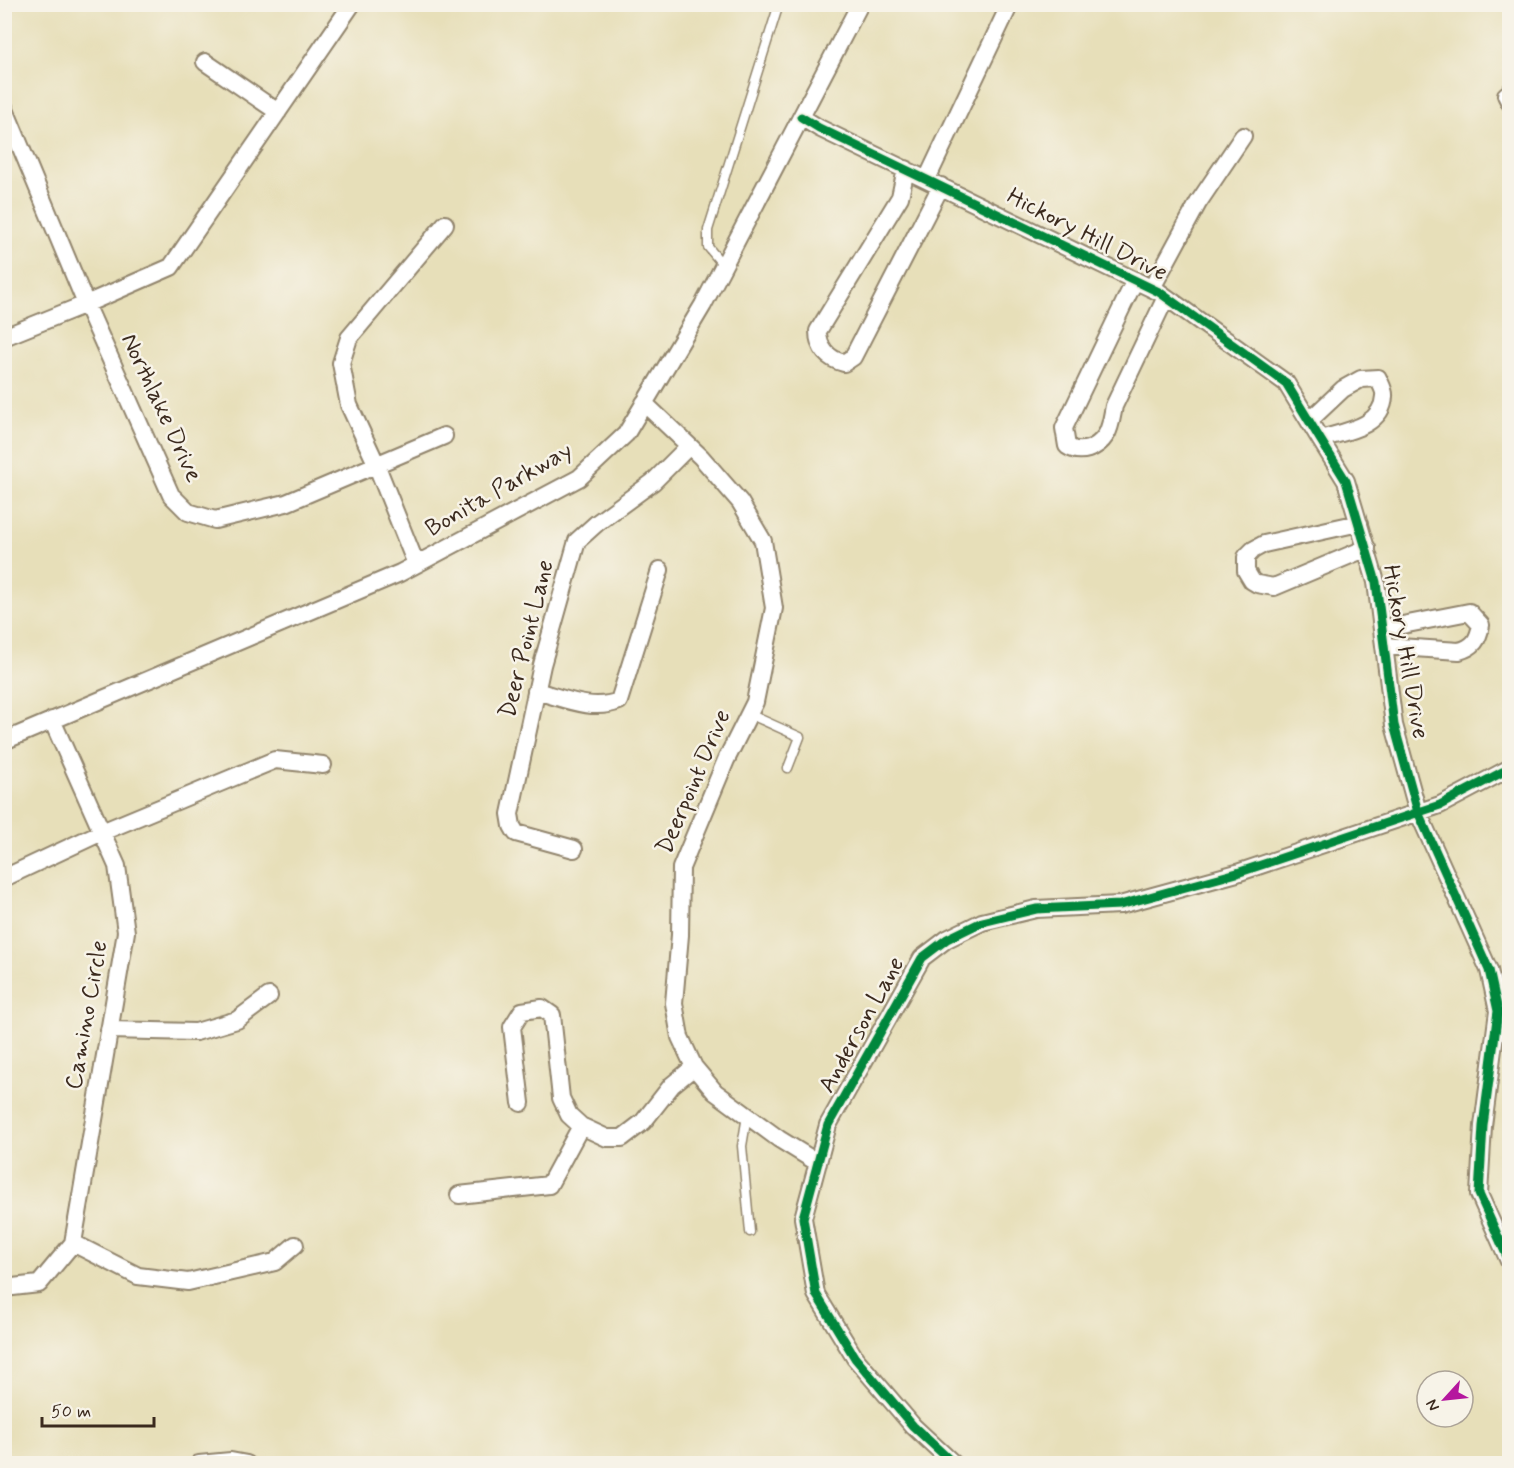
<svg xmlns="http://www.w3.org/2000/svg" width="1514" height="1468" viewBox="0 0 1514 1468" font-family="Mynerve,sans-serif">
	<rect width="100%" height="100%" fill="#f7f3e8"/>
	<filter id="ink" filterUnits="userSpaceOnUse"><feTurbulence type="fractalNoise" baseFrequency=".0167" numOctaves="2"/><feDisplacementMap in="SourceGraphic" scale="12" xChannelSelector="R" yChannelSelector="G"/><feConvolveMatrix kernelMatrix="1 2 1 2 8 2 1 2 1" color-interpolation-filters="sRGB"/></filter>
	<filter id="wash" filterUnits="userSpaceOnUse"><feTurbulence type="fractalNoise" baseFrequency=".008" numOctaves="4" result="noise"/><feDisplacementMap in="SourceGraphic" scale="24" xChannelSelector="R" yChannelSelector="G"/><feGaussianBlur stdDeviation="1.35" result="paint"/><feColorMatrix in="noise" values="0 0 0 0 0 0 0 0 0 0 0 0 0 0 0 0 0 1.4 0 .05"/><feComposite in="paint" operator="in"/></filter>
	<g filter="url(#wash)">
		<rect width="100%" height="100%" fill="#e7dfb9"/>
	</g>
	<g filter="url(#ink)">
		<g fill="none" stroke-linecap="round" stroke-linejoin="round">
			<defs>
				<path id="service" d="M723 265 708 247V230L779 4
					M749 714 800 737 788 768
					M747 1116 742 1146 750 1232"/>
				<path id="minor" d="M205 62 278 112
					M1510 92 1506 95 1510 103
					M4 107 86 304 171 495 188 512 215 520 286 503 444 436
					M801 117 819 128 1159 292 1286 383 1320 439 1346 481 1376 582 1394 725 1418 812 1489 970 1498 1011 1483 1126 1479 1194 1509 1261
					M906 169 900 197 818 331C818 349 828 359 844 363L853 357 941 186
					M927 179 1010 4
					M1135 280 1064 428 1067 446C1080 455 1097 449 1106 435 1111 427 1112 416 1114 406L1166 297
					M1152 288 1198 203 1243 136
					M4 337 86 304 171 267 352 4
					M644 403 701 457 740 502 763 541 774 608 755 702 726 760 681 868 680 935 674 1003 680 1037 694 1067 715 1092 779 1139 818 1163
					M1309 421 1343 389 1361 379 1378 378C1380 383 1385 391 1384 396 1383 427 1343 432 1320 439
					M1359 523 1264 544 1253 550 1246 557V571L1252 581 1257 584 1274 587 1367 548
					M416 564 374 459 349 405 341 363 349 338 445 224
					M1382 629 1469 612 1481 625C1478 640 1474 647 1459 651L1384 646
					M536 691C563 698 592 712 619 701L660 570
					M4 741 400 573 579 478 626 434 703 305 860 4
					M574 849 516 833 512 826 510 814 542 665 577 541 597 523 653 482 689 446
					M4 878 102 832 275 760 323 765
					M109 1030 196 1032 237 1020 269 996
					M521 1103 512 1027 522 1011 542 1008 552 1015 561 1098 569 1115 581 1126 607 1138H622L643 1122 672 1085 694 1067
					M459 1195 549 1185 581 1126
					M73 1243 138 1276 188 1282 275 1262 295 1245
					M4 1288 39 1284 73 1243 126 932 117 866 52 720
					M199 1464 231 1461 247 1464
					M954 1464 913 1426 855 1358 816 1294 803 1218 828 1125 922 958 947 939 982 922 1036 909 1120 905 1237 873 1440 805 1510 768"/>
			</defs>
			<use href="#service" stroke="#91846c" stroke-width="11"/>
			<use href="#minor" stroke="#91846c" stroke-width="20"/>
			<use href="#service" stroke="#fff" stroke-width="8"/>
			<use href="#minor" stroke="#fff" stroke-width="16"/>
			<defs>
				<path id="cycleway" d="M801 117 819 128 1159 292 1286 383 1320 439 1346 481 1376 582 1394 725 1418 812 1489 970 1498 1011 1483 1126 1479 1194 1509 1261
					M954 1464 913 1426 855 1358 816 1294 803 1218 828 1125 922 958 947 939 982 922 1036 909 1120 905 1237 873 1440 805 1510 768"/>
			</defs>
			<use href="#cycleway" stroke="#f7f3e8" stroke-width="13"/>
			<use href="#cycleway" stroke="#00873e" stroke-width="9"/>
		</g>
	</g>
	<g text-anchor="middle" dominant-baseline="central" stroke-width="5" stroke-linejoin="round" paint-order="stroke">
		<g font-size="24" fill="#3b2a1e" stroke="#f7f3e8">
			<text transform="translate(1087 235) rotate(27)">Hickory Hill Drive</text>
			<text transform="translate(161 408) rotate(65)">Northlake Drive</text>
			<text transform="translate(499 490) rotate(-30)">Bonita Parkway</text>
			<text transform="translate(527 639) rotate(-76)">Deer Point Lane</text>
			<text transform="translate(1405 652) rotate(80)">Hickory Hill Drive</text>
			<text transform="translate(694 782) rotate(-67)">Deerpoint Drive</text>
			<text transform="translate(87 1015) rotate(-80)">Camino Circle</text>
			<text transform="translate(862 1025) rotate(-61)">Anderson Lane</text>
		</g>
	</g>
	<rect width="1514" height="1468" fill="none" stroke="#f7f3e8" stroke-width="24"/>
	<g transform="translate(1445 1399) rotate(243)"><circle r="28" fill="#f7f3e8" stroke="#aca397" stroke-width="1.5"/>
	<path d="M0-4.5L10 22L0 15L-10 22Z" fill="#b5179e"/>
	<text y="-9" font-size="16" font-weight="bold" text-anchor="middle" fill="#3b2a1e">N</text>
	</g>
	<path d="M42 1417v9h112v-9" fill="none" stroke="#3b2a1e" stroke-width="3"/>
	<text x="51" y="1417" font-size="18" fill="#3b2a1e" stroke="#f7f3e8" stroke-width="4.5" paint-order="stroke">50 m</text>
</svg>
